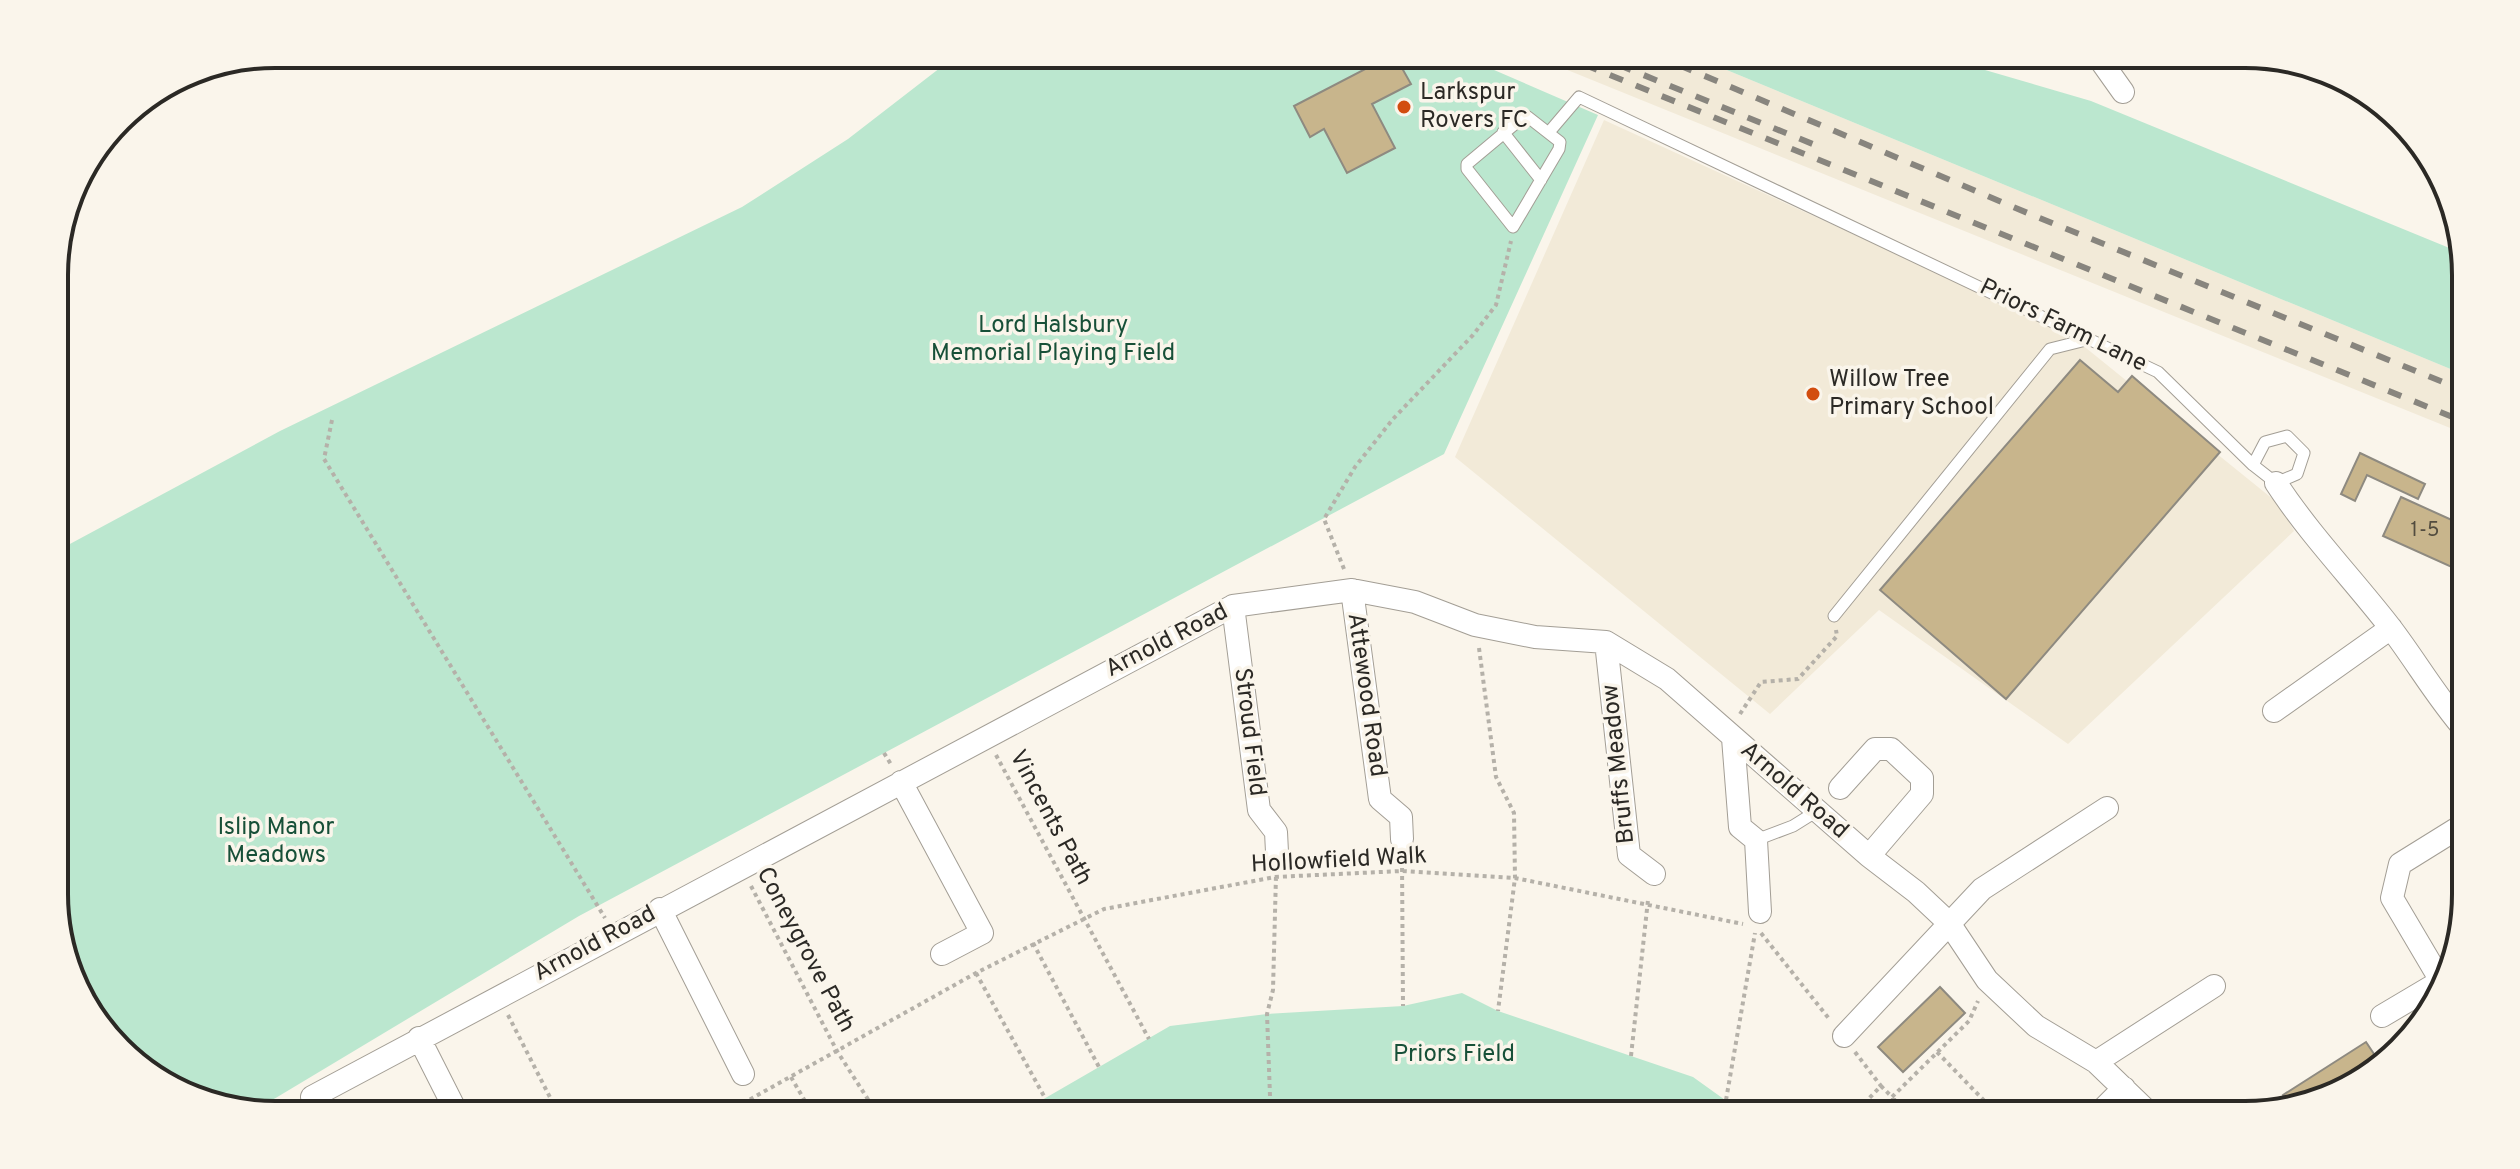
<svg xmlns="http://www.w3.org/2000/svg" width="2520" height="1169" viewBox="0 0 2520 1169" font-family="Overpass,sans-serif">
	<rect width="100%" height="100%" fill="#faf5eb"/>
	<path fill="#f2ead8" d="M1528 54H1688L2465 375V434Z
		M1604 120 2065 331 2279 504 2294 531 2068 744 1879 610 1770 714 1455 457Z"/>
	<path fill="#bbe7cf" d="M958 54H1457L1598 115 1444 454 579 916 254 1111 190 1098 100 1029 56 924 55 552 280 431 742 207 848 139Z
		M1688 54H1930L2091 101 2464 254 2465 375Z
		M1462 993 1498 1011 1693 1077 1746 1115H1016L1170 1026 1267 1014 1403 1006Z"/>
	<path fill="#c8b58c" stroke="#8e8a80" stroke-width="2" d="M1394 54 1411 84 1372 104 1395 148 1347 173 1324 129 1310 137 1294 106Z
		M2080 360 2118 392 2132 376 2220 452 2006 699 1880 590Z
		M2360 453 2425 484 2418 499 2367 475 2355 501 2341 494Z
		M2401 497 2465 526V573L2383 536Z
		M1940 987 1965 1013 1903 1072 1878 1047Z
		M2366 1042 2380 1063 2368 1078 2289 1105 2283 1095Z"/>
	<g fill="none" stroke-linecap="round" stroke-linejoin="round">
		<defs>
			<path id="service" d="M1528 117 1560 142 1559 149 1513 227 1467 169V164L1522 118Z
				M1550 131 1579 97 2158 372 2253 465 2276 483 2297 474 2304 453 2287 436 2265 442 2253 465
				M1503 132 1541 180
				M1834 616 2050 349 2090 339
				M1756 840 1793 826 1817 811"/>
			<path id="minor" d="M2096 54 2123 92
				M2276 483C2310 535 2352 578 2390 627 2416 661 2437 698 2466 731
				M1352 590 1380 799 1401 817 1402 839
				M1233 606 1259 810 1276 832 1277 852
				M1606 642 1629 855 1654 874
				M2274 711 2391 628
				M1733 738 1740 827 1756 840 1760 912
				M901 782 982 933 942 954
				M1840 788 1875 749H1891L1922 778V794L1869 856
				M660 909 743 1074
				M2382 1016 2441 981 2392 898 2400 864 2466 823
				M1844 1036 1982 889 2107 808
				M419 1038 458 1115
				M2096 1062 2214 986
				M321 1115 312 1097 1233 606 1352 590 1415 602 1475 625 1535 637 1606 642 1667 679 1869 856 1916 892 1949 923 1987 980 2036 1026 2096 1062 2151 1115
				M2097 1115 2124 1088"/>
		</defs>
		<use href="#service" stroke="#a39e95" stroke-width="13"/>
		<use href="#minor" stroke="#a39e95" stroke-width="24"/>
		<path stroke="#b5b1a9" stroke-width="4" stroke-dasharray="4 4" stroke-linecap="butt" d="M332 420 324 459 605 918
			M1344 569 1324 519 1355 467 1393 419 1473 335 1496 305 1511 241
			M1479 648 1496 777 1514 813 1515 878 1498 1011
			M1740 714 1761 682 1798 679 1837 636 1836 630
			M884 753 892 766
			M996 755 1149 1039
			M1402 860 1403 1006
			M751 886 837 1051 878 1115
			M1761 933 1830 1020
			M1033 943 1099 1067
			M976 973 1045 1098
			M508 1015 559 1115
			M1855 1052 1881 1086
			M1937 1052 1998 1115
			M1631 1056 1648 900
			M791 1077 813 1115
			M1270 1096 1267 1014 1273 990 1276 875
			M1892 1097 1969 1021 1978 1001
			M1726 1100 1755 933
			M343 1103 349 1115
			M735 1108 740 1115
			M722 1115 976 973 1104 909 1275 877 1402 871 1515 878 1743 924
			M1818 1115 1824 1110 1829 1115
			M1853 1115 1881 1086 1910 1115"/>
		<use href="#service" stroke="#fff" stroke-width="11"/>
		<use href="#minor" stroke="#fff" stroke-width="22"/>
		<path stroke="#88857e" stroke-width="6" stroke-dasharray="14 14" stroke-linecap="butt" d="M1558 54 2465 422
			M1592 54 1825 149
			M1653 54 2030 214 2465 391"/>
	</g>
	<g fill="#d24d0e" stroke="#faf5eb" stroke-width="3">
		<circle cx="1404" cy="107" r="8"/>
		<circle cx="1813" cy="394" r="8"/>
	</g>
	<g text-anchor="middle" dominant-baseline="central" stroke-width="7" stroke-linejoin="round" paint-order="stroke">
		<g font-size="20" fill="#524c3f">
			<text x="2425" y="531">1-5</text>
		</g>
		<g font-size="24" fill="#2b2925" stroke="#faf5eb" text-anchor="start">
			<text x="1420" y="93">Larkspur<tspan x="1420" dy="28">Rovers FC</tspan></text>
			<text x="1829" y="380">Willow Tree<tspan x="1829" dy="28">Primary School</tspan></text>
		</g>
		<g font-size="24" fill="#175038" stroke="#faf5eb">
			<text x="1053" y="326">Lord Halsbury<tspan x="1053" dy="28">Memorial Playing Field</tspan></text>
			<text x="276" y="828">Islip Manor<tspan x="276" dy="28">Meadows</tspan></text>
			<text x="1454" y="1055">Priors Field</text>
		</g>
		<g font-size="24" fill="#2b2925" stroke="#faf5eb">
			<text transform="translate(2063 326) rotate(26)">Priors Farm Lane</text>
			<text transform="translate(1167 641) rotate(-27)">Arnold Road</text>
			<text transform="translate(1366 695) rotate(82)">Attewood Road</text>
			<text transform="translate(1249 732) rotate(83)">Stroud Field</text>
			<text transform="translate(1619 764) rotate(-96)">Bruffs Meadow</text>
			<text transform="translate(1794 791) rotate(41)">Arnold Road</text>
			<text transform="translate(1050 818) rotate(62)">Vincents Path</text>
			<text transform="translate(1339 861) rotate(-3)">Hollowfield Walk</text>
			<text transform="translate(595 944) rotate(-28)">Arnold Road</text>
			<text transform="translate(805 950) rotate(62)">Coneygrove Path</text>
		</g>
	</g>
	<path d="M0 0H2520V1169H0ZM275 68H2245A207 207 0 0 1 2452 275V894A207 207 0 0 1 2245 1101H275A207 207 0 0 1 68 894V275A207 207 0 0 1 275 68Z" fill="#faf5eb" fill-rule="evenodd"/>
	<path fill="none" stroke="#2b2925" stroke-width="4" d="M275 68H2245A207 207 0 0 1 2452 275V894A207 207 0 0 1 2245 1101H275A207 207 0 0 1 68 894V275A207 207 0 0 1 275 68Z"/>
</svg>
